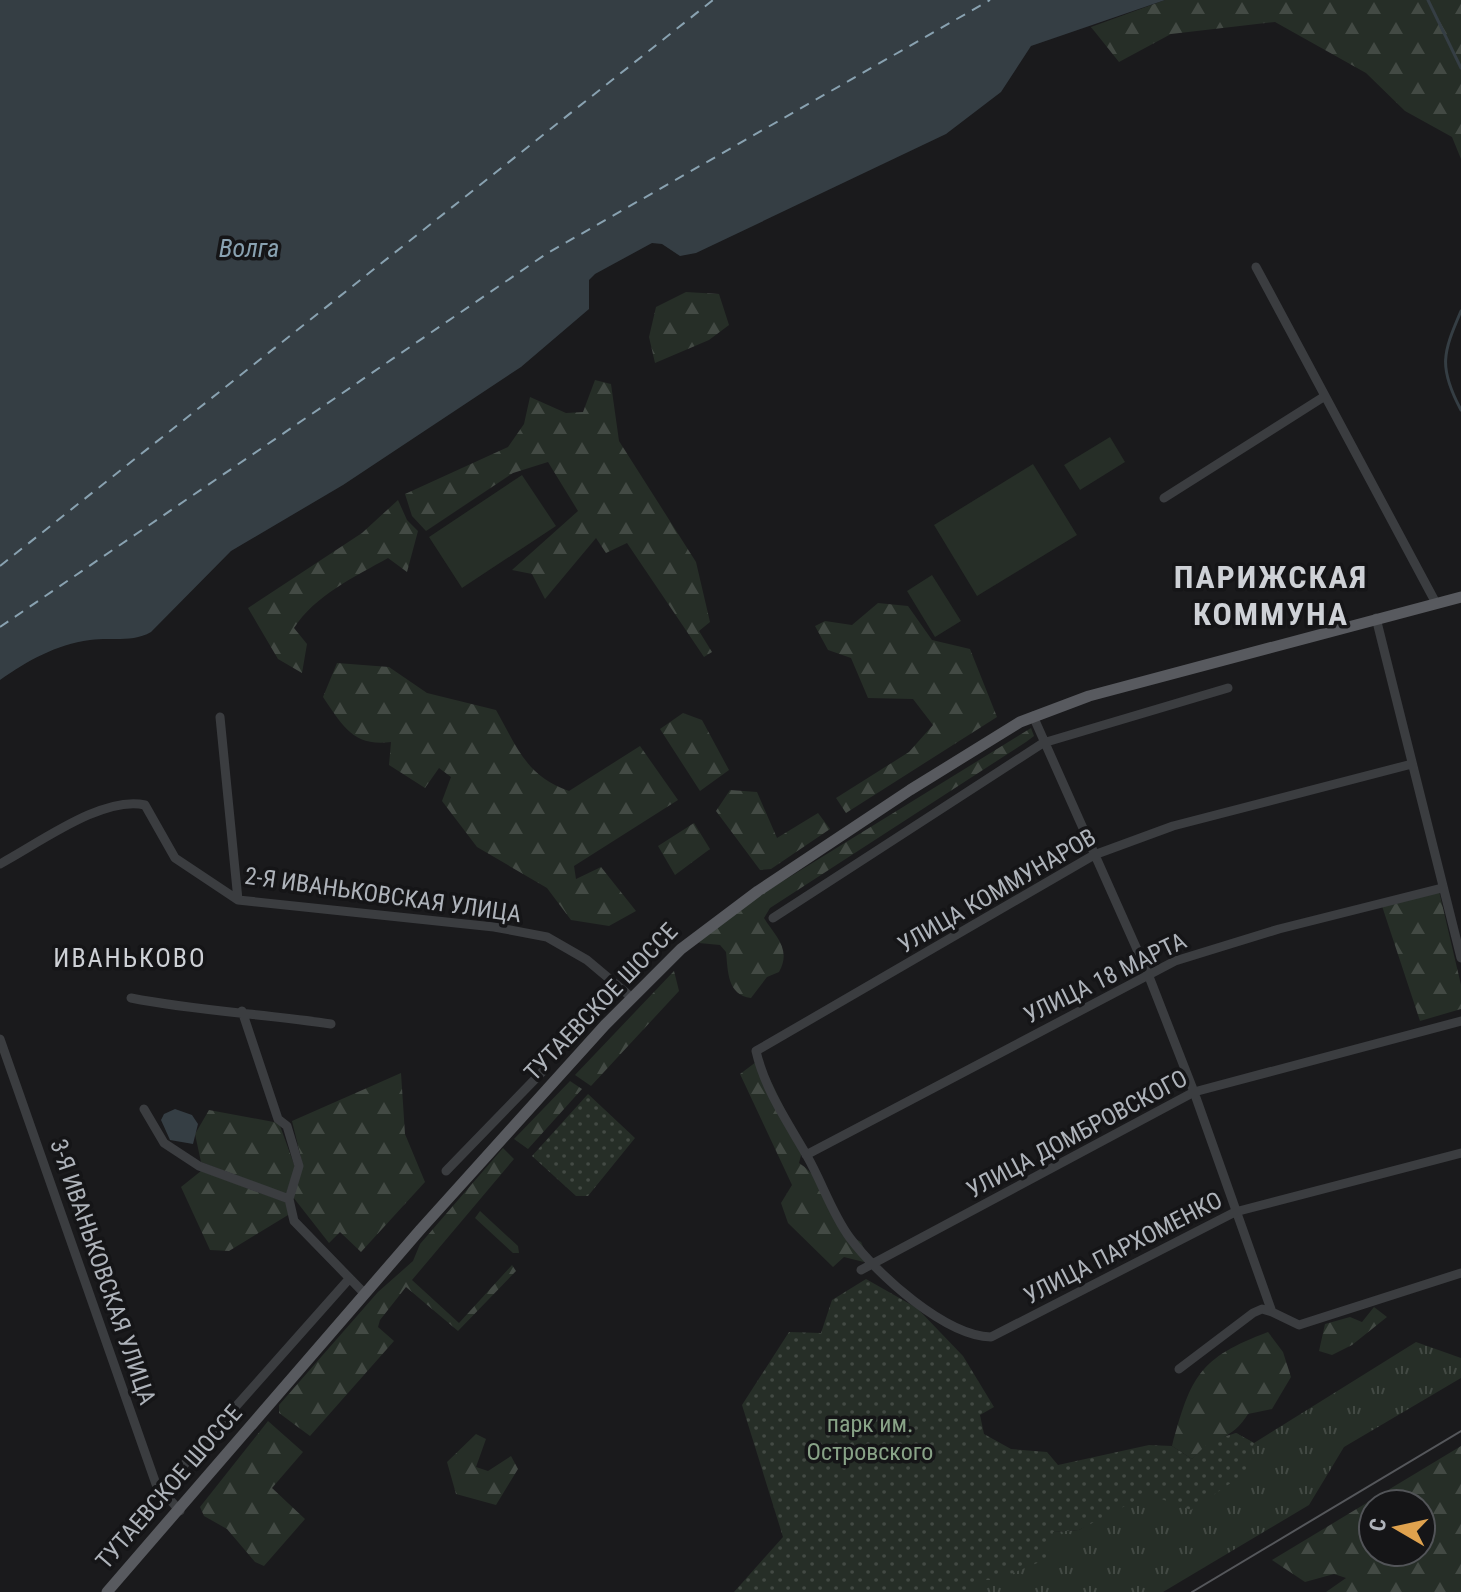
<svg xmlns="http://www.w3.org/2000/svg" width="1461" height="1592" viewBox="0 0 1461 1592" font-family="'Roboto Condensed',sans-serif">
	<defs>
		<pattern id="grass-tufts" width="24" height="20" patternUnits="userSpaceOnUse" patternTransform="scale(2)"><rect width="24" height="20" fill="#262e27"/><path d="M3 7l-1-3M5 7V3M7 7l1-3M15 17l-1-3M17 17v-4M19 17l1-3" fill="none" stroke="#434a44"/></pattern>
		<pattern id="forest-firs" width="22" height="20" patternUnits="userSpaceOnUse" patternTransform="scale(2)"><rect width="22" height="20" fill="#262e27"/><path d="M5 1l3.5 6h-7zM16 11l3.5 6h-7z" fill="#434a44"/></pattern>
		<pattern id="park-dots" width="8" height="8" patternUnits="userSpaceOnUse" patternTransform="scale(2)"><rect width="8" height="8" fill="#262e27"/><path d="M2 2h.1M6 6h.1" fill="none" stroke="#434a44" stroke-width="1.8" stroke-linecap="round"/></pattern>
	</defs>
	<rect width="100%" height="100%" fill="#1a1a1c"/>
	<path fill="url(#grass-tufts)" d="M1416 1342 1461 1358V1378L1344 1447 1309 1505 1163 1592H977V1580C1013 1580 1028 1556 1053 1532L1079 1530 1236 1433 1254 1443Z"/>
	<path fill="url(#forest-firs)" fill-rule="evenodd" d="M1165 0H1461V159L1452 137 1405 111 1366 73 1275 22 1171 34 1119 62 1091 27Z
		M686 292 719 294 729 325 709 340 655 363 649 337 656 307Z
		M595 380 611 384 619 441 696 562 710 622 699 631 712 652 704 657 627 543 606 553 596 538 545 599 532 574 512 570 578 511 548 462 513 473 426 531 412 516 405 494 508 447 524 424 530 397 566 413 583 412Z
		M398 500 407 520 418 531 407 572 388 558C356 576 314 596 294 628L307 644 302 673 278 659 248 608 362 533Z
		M878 603 908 606 932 640 970 649 997 717 846 813 836 798 909 752 933 725 913 699 868 698 851 658 828 650 815 626 825 621 852 625Z
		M337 663 389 667 427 693 496 710C517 747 526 776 569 791L640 746 678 800 574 866 576 879 601 867 636 911 609 926 571 920 547 888 477 847 442 801 451 777 439 768 425 788 389 765 391 742C353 747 342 725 323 697Z
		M683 713 702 720 729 770 700 791 660 729Z
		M1031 728 1034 736 1026 742 770 908 764 918C775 936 792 949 779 972L767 977 751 998C727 995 728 971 726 952L720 945 699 943 706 934 762 894Z
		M730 790 757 792 777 838 818 813 830 829 771 869 760 870 716 811Z
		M694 823 710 849 675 875 658 846Z
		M1439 891 1461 985V1009L1420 1021 1382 906Z
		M674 971 679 991 591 1086 575 1075Z
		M760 1059 803 1147 799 1163C829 1181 830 1227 861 1242L866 1253 864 1262 844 1257 833 1267 788 1223 781 1203 792 1185 740 1074Z
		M401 1073 405 1134 425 1182 361 1252 340 1232 329 1243 293 1197 303 1166 292 1121Z
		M570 1081 582 1089 528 1149 514 1139Z
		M209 1110 279 1123 295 1167 286 1194 201 1162 195 1134Z
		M503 1148 514 1159 412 1280 459 1323 512 1265 516 1271 458 1331 406 1287 380 1320 378 1327 394 1341 310 1436 279 1413V1405L378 1292 413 1261 420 1244Z
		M201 1171 285 1202 293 1212 229 1251 210 1250 181 1187Z
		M480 1211 518 1246 519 1253H513L475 1218Z
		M1374 1307 1387 1317 1352 1345 1332 1355 1319 1351 1325 1324 1350 1317 1362 1322Z
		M1268 1332 1283 1352 1291 1377 1272 1409 1248 1414C1232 1440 1215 1437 1192 1459L1172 1446C1191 1376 1199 1358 1268 1332Z
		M268 1421 303 1452 272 1488 305 1519 264 1566 255 1562 227 1529 204 1516 200 1507Z
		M476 1434 486 1439 476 1467 488 1471 511 1456 518 1469 496 1505 456 1494 447 1462Z
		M1461 1446V1592H1326L1346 1578 1334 1574 1305 1582 1272 1560ZM1421 1504V1552H1373V1504Z"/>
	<path fill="url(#park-dots)" d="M588 1094 635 1138 588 1196H576L532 1156Z
		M866 1279 917 1308 963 1356 994 1407 980 1415 984 1434 1011 1449 1047 1452 1058 1465 1149 1445 1172 1446 1192 1459 1210 1441 1236 1433 1254 1443 1247 1472 1191 1510 1148 1494 1079 1530 1053 1532 1047 1559 996 1580H977V1592H734L783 1537 742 1405 789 1332 821 1333 832 1300Z"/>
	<path fill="#262e27" d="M1110 437 1125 462 1080 490 1064 465Z
		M1033 464 1077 535 977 596 934 525Z
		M522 475 556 526 462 588 429 537Z
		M932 575 961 621 935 637 907 591Z"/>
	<path fill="#353e44" d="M0 0H1165L1031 46 1001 92 946 134 696 253 680 256 662 244 652 243 595 274 589 280V309L521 367 343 485 231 551 151 632C132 643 111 637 90 640 55 645 29 660 0 680Z
		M175 1109 192 1115 198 1124 193 1144 170 1140 161 1120 164 1114Z"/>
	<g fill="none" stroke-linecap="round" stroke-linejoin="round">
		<path stroke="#353e44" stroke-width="3" d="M1428 0 1461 68
			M1461 311C1443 353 1438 367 1461 410"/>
		<path stroke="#89a2b1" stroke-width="2" stroke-dasharray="10 8" stroke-linecap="butt" d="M0 566 713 0
			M0 627 546 254 990 0"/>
		<path stroke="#3b3d40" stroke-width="9" d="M1256 267 1436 603
			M1164 498 1325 396
			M1376 618 1461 958
			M1033 716 1148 974 1194 1092 1272 1312 1299 1325 1461 1273
			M220 717 238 900
			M1412 764 1173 826 1094 855 756 1051C765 1090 787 1121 807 1156 822 1182 832 1214 850 1238 877 1274 945 1336 991 1337L1235 1212 1461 1153
			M0 864C38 844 103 795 145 805L175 858 238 900 494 927 547 937 587 960 631 997
			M773 918 1043 743 1228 688
			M131 998C197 1011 264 1014 331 1024
			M242 1011 278 1119 287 1126 299 1166 289 1199
			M0 1039 156 1484 180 1511
			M144 1109 164 1143 199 1166 289 1199 294 1221 364 1293
			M806 1155 1175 961 1279 929 1442 888
			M446 1171 543 1071
			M861 1270 1194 1092 1461 1021
			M1179 1369 1253 1313 1262 1309 1272 1312
			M160 1492 349 1279"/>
		<path stroke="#585a5f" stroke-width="11" d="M107 1592 420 1230 605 1025 681 949 758 891 910 790 1020 722 1089 696 1461 597"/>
		<path stroke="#55575b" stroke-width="2" d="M1192 1592 1461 1431"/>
	</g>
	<g text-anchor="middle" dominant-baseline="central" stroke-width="7" stroke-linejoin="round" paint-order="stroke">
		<g font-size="24" fill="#aeb3ba" stroke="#151517">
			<text transform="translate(997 891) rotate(-30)">УЛИЦА КОММУНАРОВ</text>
			<text transform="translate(383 895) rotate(8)">2-Я ИВАНЬКОВСКАЯ УЛИЦА</text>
			<text transform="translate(1105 978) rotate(-26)">УЛИЦА 18 МАРТА</text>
			<text transform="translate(601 1002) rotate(-46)">ТУТАЕВСКОЕ ШОССЕ</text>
			<text transform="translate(1077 1134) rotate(-28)">УЛИЦА ДОМБРОВСКОГО</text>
			<text transform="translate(1123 1248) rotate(-27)">УЛИЦА ПАРХОМЕНКО</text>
			<text transform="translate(103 1272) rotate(71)">3-Я ИВАНЬКОВСКАЯ УЛИЦА</text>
			<text transform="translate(169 1487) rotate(-49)">ТУТАЕВСКОЕ ШОССЕ</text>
		</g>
		<g font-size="24" fill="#88a387" stroke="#151517">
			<text x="870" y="1424">парк им.<tspan x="870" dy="28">Островского</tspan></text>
		</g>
		<g font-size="26" font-style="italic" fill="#89a2b1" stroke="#151517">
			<text x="249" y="248">Волга</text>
		</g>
		<g font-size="26" letter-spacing="2" fill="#ced1d6" stroke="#151517">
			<text x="130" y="958">ИВАНЬКОВО</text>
		</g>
		<g font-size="32" font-weight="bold" letter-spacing="2" fill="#ced1d6" stroke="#151517">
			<text x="1271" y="577">ПАРИЖСКАЯ<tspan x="1271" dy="37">КОММУНА</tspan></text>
		</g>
	</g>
	<g transform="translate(1397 1528) rotate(279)"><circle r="38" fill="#151517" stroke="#525458" stroke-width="2"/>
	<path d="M0-6L14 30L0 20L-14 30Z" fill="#dfa24e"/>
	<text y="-12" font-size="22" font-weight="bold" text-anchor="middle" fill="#aeb3ba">С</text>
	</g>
</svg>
